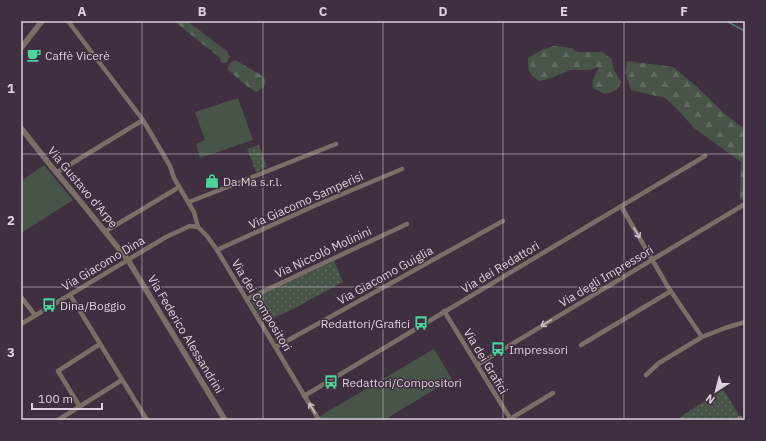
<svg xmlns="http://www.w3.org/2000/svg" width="766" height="441" viewBox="0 0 766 441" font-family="'IBM Plex Sans',sans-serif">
	<defs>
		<pattern id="grass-dots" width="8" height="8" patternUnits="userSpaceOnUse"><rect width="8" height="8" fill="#475447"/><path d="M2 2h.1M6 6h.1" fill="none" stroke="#616c61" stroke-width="1.8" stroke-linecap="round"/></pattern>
		<pattern id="forest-firs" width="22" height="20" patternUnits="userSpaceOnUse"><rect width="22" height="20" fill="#475447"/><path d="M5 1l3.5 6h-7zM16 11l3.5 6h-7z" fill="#616c61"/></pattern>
	</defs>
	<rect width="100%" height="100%" fill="#402f40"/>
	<path fill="url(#grass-dots)" d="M259 145 267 167 256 172 247 149Z
		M334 261 343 282 293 309 264 322 252 302 254 298Z
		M723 389 739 415 732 420H676Z"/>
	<path fill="url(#forest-firs)" d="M174 21H187L227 51 230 57 227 62 222 63 219 57Z
		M554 46 571 48 578 52H602L611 58 614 70 621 82 617 90 605 94 593 88C591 79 595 76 599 68L597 67 590 70H570L554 77 540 81C528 75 528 70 528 58L542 50Z
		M235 60 263 76 266 82 263 88 256 92 247 86 227 69 231 62Z
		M627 61 673 67 695 85 726 115 745 129V201L740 199 741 162 694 128 678 110 665 98 631 90 625 73Z"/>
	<path fill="#475447" d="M238 98 253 140 200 158 196 144 205 140 195 112Z
		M44 165 73 200 21 233V181Z
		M434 349 452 379 384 420H322L320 416Z"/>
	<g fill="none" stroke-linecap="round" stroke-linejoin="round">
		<path stroke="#527482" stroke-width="1.5" d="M726 21 745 31"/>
		<path stroke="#7a6f66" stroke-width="4.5" d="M68 21 143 120 170 166 174 178 194 212 198 227 207 236 217 250 319 420
			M56 173 143 120
			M189 202 336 144
			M621 206 668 287 702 337 725 328 745 322
			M106 231 176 189
			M217 250 314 206 402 169
			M70 295 147 420
			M21 297 35 315
			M247 299 407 224
			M444 311 511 420
			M21 324 166 237 190 226 198 227
			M581 345 671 291
			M276 347 503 221
			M477 365 745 204
			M646 375 659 363 702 337
			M304 396 705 156
			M80 407 58 371 100 344
			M510 419 553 393
			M58 420 122 380
			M736 420 740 418"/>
		<path stroke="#7a6f66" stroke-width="5.5" d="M21 48 42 21
			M21 128 51 166 81 202 128 260 225 420"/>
	</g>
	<defs><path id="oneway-shaft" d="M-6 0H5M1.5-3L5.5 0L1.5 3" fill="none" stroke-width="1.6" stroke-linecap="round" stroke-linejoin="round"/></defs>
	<g stroke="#c8bdc4">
		<use href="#oneway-shaft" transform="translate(637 233) rotate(60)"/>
		<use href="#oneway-shaft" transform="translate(546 323) rotate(149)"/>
		<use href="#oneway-shaft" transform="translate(312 408) rotate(-121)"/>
	</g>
	<path fill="none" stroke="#dcd1dc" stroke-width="1" stroke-opacity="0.55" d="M142 21V420M263 21V420M383 21V420M503 21V420M624 21V420M21 154H745M21 287H745"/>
	<defs>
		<symbol id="cafe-bare" viewBox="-9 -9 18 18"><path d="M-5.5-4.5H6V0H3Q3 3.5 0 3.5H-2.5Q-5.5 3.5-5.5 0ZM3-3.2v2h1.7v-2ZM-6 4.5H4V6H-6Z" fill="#4bd49b" stroke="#402f40" stroke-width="2.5" paint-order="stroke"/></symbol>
		<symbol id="shop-bare" viewBox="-9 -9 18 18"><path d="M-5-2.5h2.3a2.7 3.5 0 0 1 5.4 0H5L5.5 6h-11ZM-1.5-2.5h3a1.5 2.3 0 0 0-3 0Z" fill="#4bd49b" stroke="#402f40" stroke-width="2.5" paint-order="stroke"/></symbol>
		<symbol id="bus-bare" viewBox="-9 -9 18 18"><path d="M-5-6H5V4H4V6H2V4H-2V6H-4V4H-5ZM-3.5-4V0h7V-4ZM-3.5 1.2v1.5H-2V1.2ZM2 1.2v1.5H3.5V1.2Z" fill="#4bd49b" stroke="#402f40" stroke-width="2.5" paint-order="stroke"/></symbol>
	</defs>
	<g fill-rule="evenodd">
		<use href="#cafe-bare" x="24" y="45" width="20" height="20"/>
		<use href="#shop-bare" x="202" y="171" width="20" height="20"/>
		<use href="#bus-bare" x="39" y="295" width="20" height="20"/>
		<use href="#bus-bare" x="411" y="313" width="20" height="20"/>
		<use href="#bus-bare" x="488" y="339" width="20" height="20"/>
		<use href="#bus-bare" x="321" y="372" width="20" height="20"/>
	</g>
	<g text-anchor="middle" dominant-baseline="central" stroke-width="3" stroke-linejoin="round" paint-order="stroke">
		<g font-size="12" fill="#dcd1dc" stroke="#402f40" text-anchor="start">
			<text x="45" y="55">Caffè Vicerè</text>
			<text x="223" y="181">Da.Ma s.r.l.</text>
			<text x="60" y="305">Dina/Boggio</text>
			<text x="410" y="323" text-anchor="end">Redattori/Grafici</text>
			<text x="509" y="349">Impressori</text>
			<text x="342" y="382">Redattori/Compositori</text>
		</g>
		<g font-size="12" fill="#dcd1dc" stroke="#402f40">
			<text transform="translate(83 187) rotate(50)">Via Gustavo d'Arpe</text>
			<text transform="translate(306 200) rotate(-24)">Via Giacomo Samperisi</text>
			<text transform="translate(323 252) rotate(-25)">Via Niccolò Molinini</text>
			<text transform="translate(103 263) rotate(-31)">Via Giacomo Dina</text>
			<text transform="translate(500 267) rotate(-31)">Via dei Redattori</text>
			<text transform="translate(385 275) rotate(-29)">Via Giacomo Guiglia</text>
			<text transform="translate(606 276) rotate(-31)">Via degli Impressori</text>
			<text transform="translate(262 305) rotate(59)">Via dei Compositori</text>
			<text transform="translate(186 334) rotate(59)">Via Federico Alessandrini</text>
			<text transform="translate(486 361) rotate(59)">Via dei Grafici</text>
		</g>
	</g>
	<rect width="766" height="441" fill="none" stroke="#402f40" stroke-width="44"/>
	<g transform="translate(716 391) rotate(216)" stroke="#402f40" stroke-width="3" paint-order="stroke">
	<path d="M0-3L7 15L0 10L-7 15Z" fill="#dcd1dc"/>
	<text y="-6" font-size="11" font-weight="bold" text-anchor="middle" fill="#dcd1dc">N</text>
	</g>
	<path d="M32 403v6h70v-6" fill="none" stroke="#dcd1dc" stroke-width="2"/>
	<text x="38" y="403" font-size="12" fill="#dcd1dc" stroke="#402f40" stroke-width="3" paint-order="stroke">100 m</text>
	<rect x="22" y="22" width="722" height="397" fill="none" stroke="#dcd1dc" stroke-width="1.5"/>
	<g font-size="13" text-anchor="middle" font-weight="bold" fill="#dcd1dc">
		<text x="82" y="16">A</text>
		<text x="202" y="16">B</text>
		<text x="323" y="16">C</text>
		<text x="443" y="16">D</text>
		<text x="564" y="16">E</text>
		<text x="684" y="16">F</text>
		<text x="11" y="93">1</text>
		<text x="11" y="225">2</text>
		<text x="11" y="357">3</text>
	</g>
</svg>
